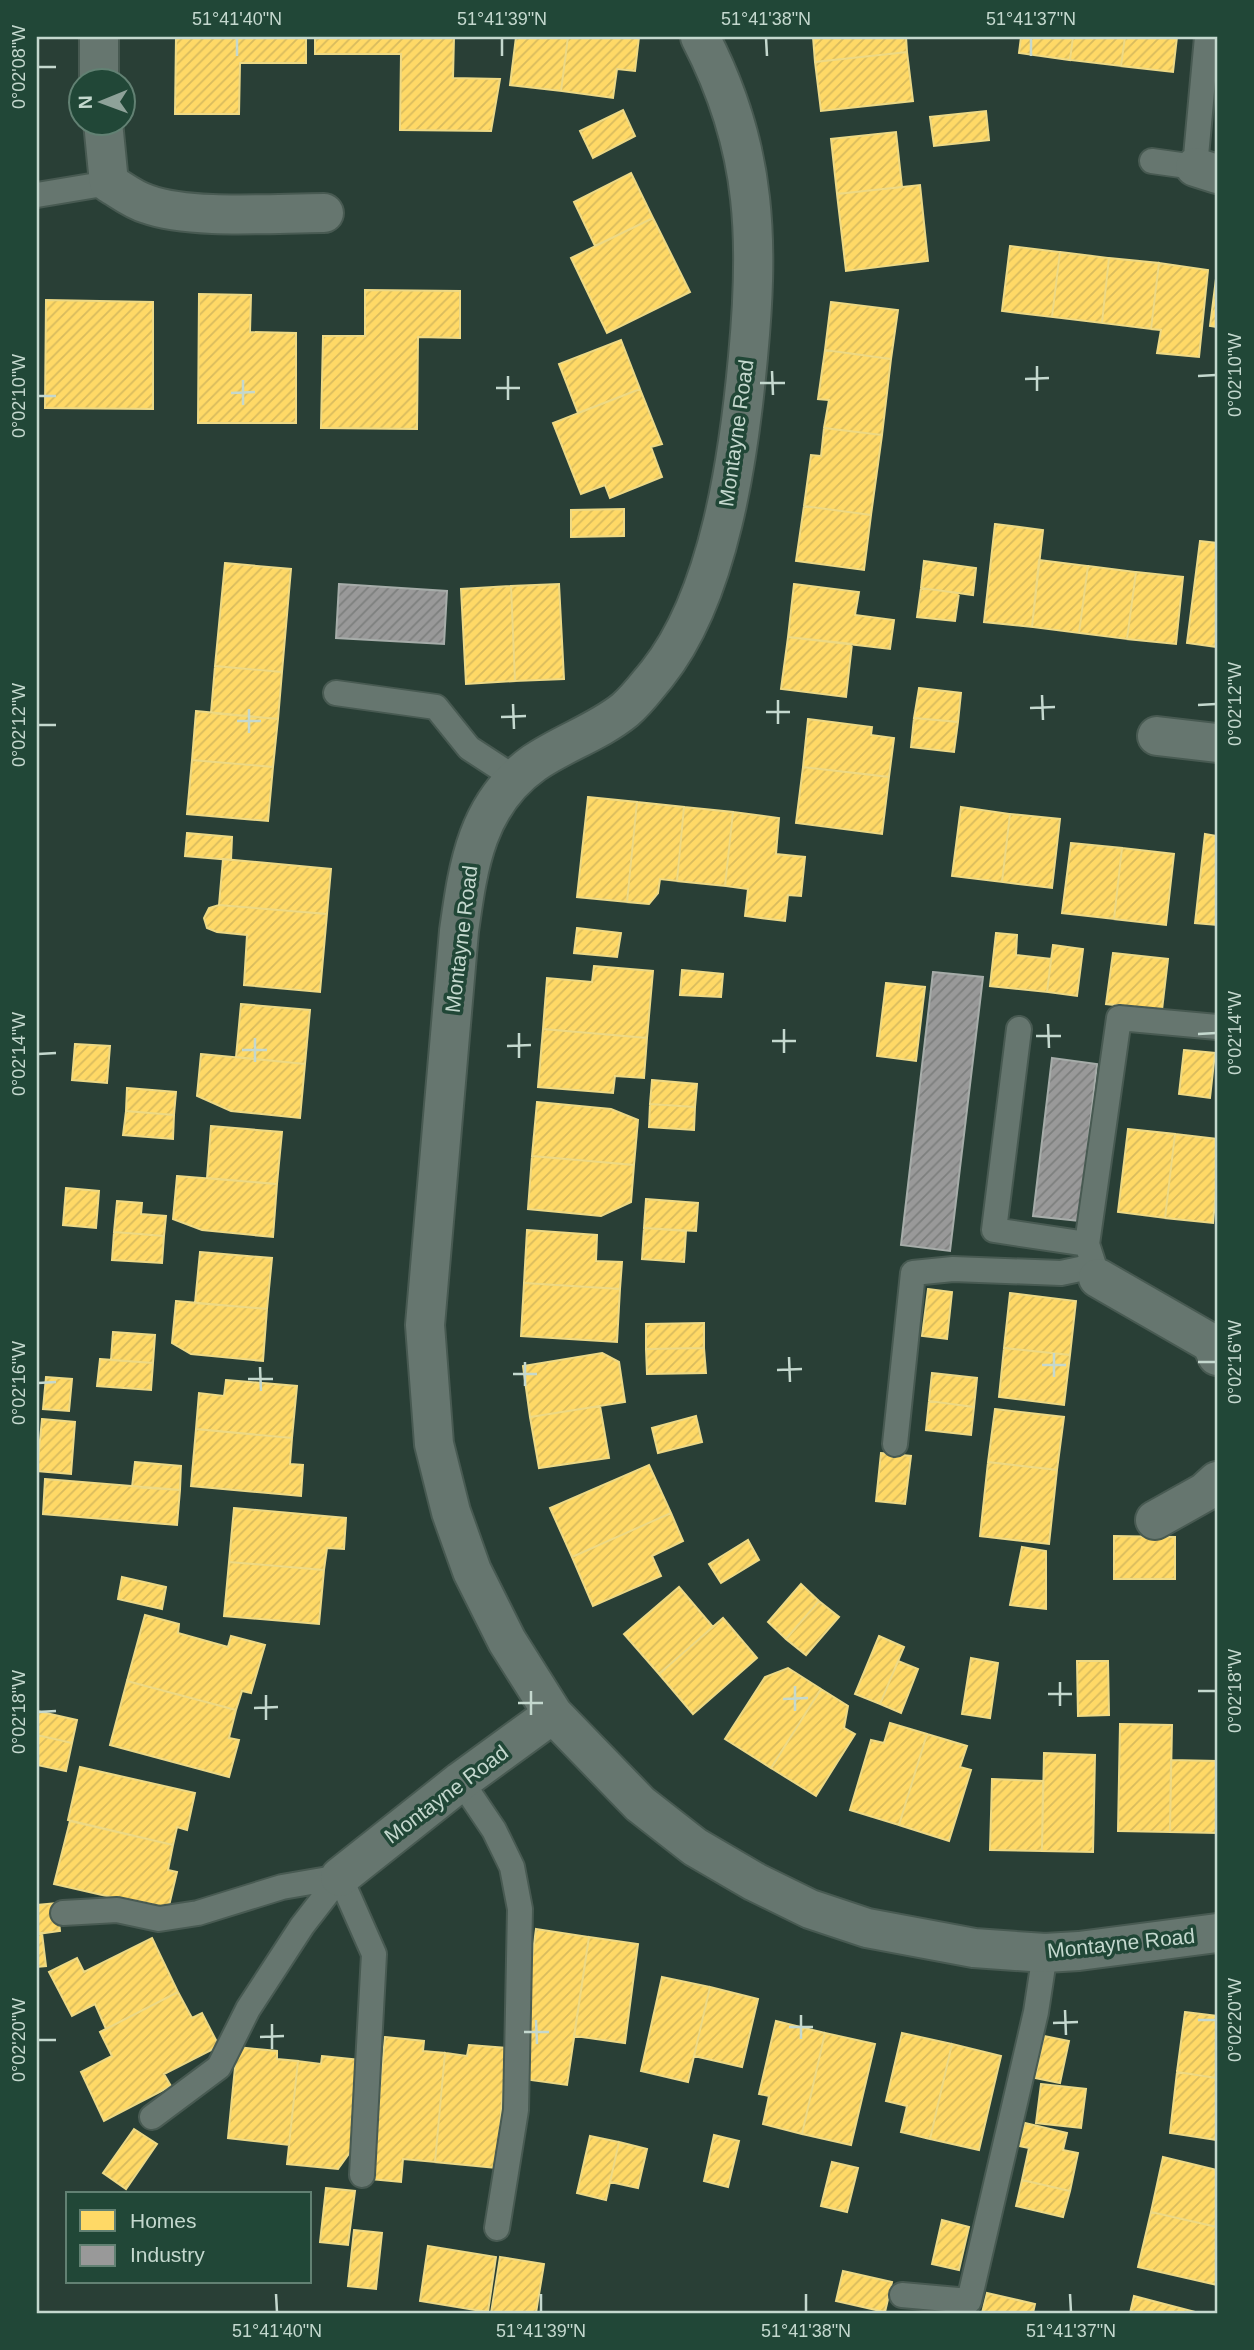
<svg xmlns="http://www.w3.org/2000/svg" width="1254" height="2350" viewBox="0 0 1254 2350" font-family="Helvetica,sans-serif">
	<defs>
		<pattern id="homes-hatch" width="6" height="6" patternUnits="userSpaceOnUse" patternTransform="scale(1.75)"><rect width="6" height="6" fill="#ffd966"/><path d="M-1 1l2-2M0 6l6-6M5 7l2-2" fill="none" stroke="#d8bb5e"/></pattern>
		<pattern id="industry-hatch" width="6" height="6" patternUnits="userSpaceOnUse" patternTransform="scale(1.75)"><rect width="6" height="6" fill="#999"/><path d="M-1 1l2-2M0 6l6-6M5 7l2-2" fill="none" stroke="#7d7f7e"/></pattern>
	</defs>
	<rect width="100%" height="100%" fill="#293f36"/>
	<path fill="url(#homes-hatch)" stroke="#edd985" stroke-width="2" d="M176 37H306V63H240L239 114H175Z
		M315 37H454L453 78 500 79 491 131 400 130 401 54H315Z
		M516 37H568L561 91 510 85Z
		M568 37H639L635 71 617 69 613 98 561 91Z
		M813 37H906L907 52 815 62Z
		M1021 37H1073L1070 60 1019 53Z
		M1073 37H1125L1121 66 1070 60Z
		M1125 37H1177L1173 72 1121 66Z
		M907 52 913 101 821 111 815 62Z
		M623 110 635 136 593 158 580 131Z
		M986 111 989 140 934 146 930 117Z
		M896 132 902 187 837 194 831 139Z
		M631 173 653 218 595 246 574 202Z
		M920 185 928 261 846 271 837 194Z
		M653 218 690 292 607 333 571 258Z
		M1010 246 1060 252 1052 317 1002 311Z
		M1060 252 1109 258 1102 323 1052 317Z
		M1109 258 1159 263 1151 329 1102 323Z
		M1159 263 1208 270 1199 357 1157 353 1161 330 1151 329Z
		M1217 271V327L1210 326Z
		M365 290 460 291V338L418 337 417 429 321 428 323 336H365Z
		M199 294 251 295 250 332 296 333V423H198Z
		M46 300 153 302V409L45 408Z
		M831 302 898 310 891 359 825 350Z
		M621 340 640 389 578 413 559 364Z
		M825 350 891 359 882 435 824 428 829 400 818 399Z
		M640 389 662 444 651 447 662 477 610 498 605 485 581 494 553 423Z
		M824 428 882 435 871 515 804 506 811 455 821 456Z
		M804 506 871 515 864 570 796 561Z
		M624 509V536L571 537V510Z
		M995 524 1043 530 1032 627 984 622Z
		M1200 541 1217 543V647L1187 643Z
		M1039 560 1088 566 1079 633 1032 627Z
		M924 561 976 568 973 595 921 588Z
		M225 563 291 569 282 672 215 666Z
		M1088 566 1136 572 1127 639 1079 633Z
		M1136 572 1183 577 1176 644 1127 639Z
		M559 584 564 679 515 681 511 586Z
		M794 584 859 592 855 615 894 620 890 649 788 637Z
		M511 586 515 681 466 684 461 589Z
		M921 588 959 593 955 621 917 617Z
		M788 637 852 644 846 697 781 689Z
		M215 666 282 672 278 719 211 713Z
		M919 688 961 693 958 722 914 718Z
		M196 711 278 719 273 767 192 760Z
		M914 718 958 722 954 752 911 747Z
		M808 719 872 727 871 735 894 738 889 777 803 767Z
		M192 760 273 767 268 821 187 814Z
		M803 767 889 777 882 834 796 823Z
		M588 797 637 802 627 902 577 897Z
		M637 802 684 807 677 881 660 879 658 893 649 904 627 902Z
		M684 807 733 812 725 886 677 881Z
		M961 807 1010 814 1002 882 952 876Z
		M733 812 779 818 776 854 805 857 801 896 788 895 785 921 745 916 748 889 725 886Z
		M1010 814 1060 819 1052 888 1002 882Z
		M187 833 232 837 231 860 185 856Z
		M1205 834 1217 836V925L1195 923Z
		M1071 843 1122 848 1114 919 1062 913Z
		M1122 848 1174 854 1166 925 1114 919Z
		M223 859 331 869 327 914 219 905Z
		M219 905 327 914 320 992 244 985 247 935 217 932 207 928 204 918 209 908Z
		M577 928 621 933 617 957 574 953Z
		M996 933 1017 935 1016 955 1051 959 1047 992 990 986Z
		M1053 945 1083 949 1077 996 1047 992Z
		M1113 953 1168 959 1162 1010 1106 1004Z
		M594 966 653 971 647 1038 543 1029 547 978 592 982Z
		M682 970 723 974 721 997 680 995Z
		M886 983 925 987 916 1061 877 1056Z
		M241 1004 310 1010 305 1064 236 1057Z
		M543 1029 647 1038 644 1078 615 1076 613 1093 538 1087Z
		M75 1044 110 1046 107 1083 72 1080Z
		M1184 1050 1215 1053 1210 1098 1179 1094Z
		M201 1054 305 1064 300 1118 231 1111 197 1096Z
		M652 1080 697 1084 695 1107 650 1104Z
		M127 1088 176 1092 174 1115 126 1111Z
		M537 1102 611 1109 638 1120 634 1165 532 1156Z
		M650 1104 695 1107 694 1130 649 1127Z
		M126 1111 174 1115 173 1139 123 1135Z
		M211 1126 282 1132 277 1184 207 1178Z
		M1128 1129 1175 1134 1165 1218 1118 1212Z
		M1175 1134 1217 1139V1181L1213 1223 1165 1218Z
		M532 1156 634 1165 631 1202 601 1216 528 1209Z
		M177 1176 277 1184 273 1237 202 1230 173 1219Z
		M66 1188 99 1191 96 1228 63 1225Z
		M646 1199 698 1203 696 1231 644 1228Z
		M117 1201 142 1203 141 1214 166 1216 164 1236 114 1232Z
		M644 1228 686 1231 684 1262 642 1259Z
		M527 1230 597 1235 596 1261 622 1262 620 1289 524 1283Z
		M114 1232 164 1236 162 1263 112 1260Z
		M200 1252 272 1258 267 1309 195 1303Z
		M524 1283 620 1289 617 1342 521 1336Z
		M928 1289 952 1292 947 1339 922 1336Z
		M1010 1293 1076 1301 1070 1355 1004 1348Z
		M176 1301 267 1309 263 1361 191 1354 172 1343Z
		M704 1323V1348L646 1349V1324Z
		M113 1332 155 1335 153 1363 111 1360Z
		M704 1348 706 1373 647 1374 646 1349Z
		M1004 1348 1070 1355 1064 1405 999 1397Z
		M602 1353 619 1362 625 1402 530 1417 523 1366Z
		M100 1359 153 1363 151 1390 97 1386Z
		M932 1373 977 1378 974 1407 929 1401Z
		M46 1377 72 1379 69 1411 43 1409Z
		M226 1380 297 1386 292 1438 196 1429 199 1393 224 1396Z
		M929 1401 974 1407 971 1435 926 1430Z
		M600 1406 609 1458 539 1468 530 1417Z
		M995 1409 1064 1417 1057 1470 988 1462Z
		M696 1416 702 1442 658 1453 652 1428Z
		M42 1419 75 1422 71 1474 37 1471Z
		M196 1429 292 1438 290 1464 303 1465 301 1496 191 1486Z
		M881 1453 911 1456 905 1504 876 1501Z
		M135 1462 181 1466 180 1490 132 1487Z
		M988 1462 1057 1470 1049 1544 980 1536Z
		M649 1465 671 1513 572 1557 550 1508Z
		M45 1479 180 1490 177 1525 43 1514Z
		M234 1508 346 1518 344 1549 327 1548 324 1570 229 1562Z
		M671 1513 683 1541 652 1556 661 1576 593 1606 572 1557Z
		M1114 1536 1175 1537V1579H1114Z
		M748 1540 759 1560 721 1583 709 1564Z
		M1022 1547 1046 1551V1609L1010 1605Z
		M229 1562 324 1570 319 1624 224 1616Z
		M122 1577 166 1587 162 1609 118 1599Z
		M801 1584 819 1601 786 1639 768 1622Z
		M679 1587 713 1627 659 1674 624 1634Z
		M819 1601 839 1617 806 1655 786 1639Z
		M145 1615 179 1624 178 1633 228 1647 231 1636 265 1645 251 1693 242 1691 236 1710 127 1681Z
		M723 1618 757 1658 693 1714 659 1674Z
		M879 1636 904 1647 880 1704 855 1694Z
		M971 1658 998 1663 990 1718 962 1714Z
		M898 1661 918 1669 901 1713 880 1704Z
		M1077 1661H1108L1109 1715 1078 1716Z
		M788 1668 821 1689 771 1768 725 1739 765 1677Z
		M127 1681 236 1710 229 1738 239 1740 229 1777 110 1745Z
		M821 1689 848 1706 844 1728 855 1734 816 1796 771 1768Z
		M37 1711 77 1720 72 1743 37 1735Z
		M890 1723 927 1734 899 1825 850 1810 871 1740 884 1743Z
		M1120 1724 1172 1725 1170 1832 1118 1831Z
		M927 1734 967 1746 960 1767 971 1770 949 1841 899 1825Z
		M37 1735 72 1743 66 1771 37 1765Z
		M1044 1753 1095 1755 1093 1852 1042 1851Z
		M1171 1760 1217 1761V1833L1170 1832Z
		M80 1767 195 1793 187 1830 177 1827 173 1845 68 1820Z
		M992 1779 1043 1781 1042 1851 990 1850Z
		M70 1821 173 1845 168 1870 177 1872 168 1910 54 1884Z
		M57 1903 60 1931 37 1934V1905Z
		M536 1929 589 1937 567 2085 523 2079 524 2017Z
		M42 1933 46 1966 37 1967V1934Z
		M589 1937 638 1944 625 2043 574 2036Z
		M152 1938 178 1992 106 2029 95 2004 72 2016 49 1972 77 1958 84 1972Z
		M662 1977 710 1987 688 2082 641 2071Z
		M710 1987 758 1999 742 2067 694 2056Z
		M178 1992 192 2018 202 2013 219 2046 164 2074 171 2086 104 2121 81 2072 112 2056 100 2032Z
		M1185 2012 1217 2016V2078L1177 2072Z
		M776 2021 825 2033 802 2134 763 2124 769 2096 759 2094Z
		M825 2033 875 2044 851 2145 802 2134Z
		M902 2033 952 2044 930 2139 901 2132 907 2106 886 2101Z
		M1044 2036 1069 2041 1060 2083 1035 2078Z
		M385 2037 424 2041 423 2051 445 2053 435 2162 403 2159 401 2182 371 2179Z
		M952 2044 1001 2056 979 2150 930 2139Z
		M469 2045 507 2048 496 2168 435 2162 445 2053 467 2056Z
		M237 2047 277 2051V2059L298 2061 289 2145 228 2138Z
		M322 2056 360 2060 351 2151 338 2169 287 2164 298 2061 321 2064Z
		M1177 2072 1217 2078V2140L1170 2133Z
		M1041 2084 1086 2089 1081 2128 1036 2123Z
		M1025 2123 1067 2133 1063 2150 1078 2153 1070 2191 1022 2180 1029 2148 1019 2146Z
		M134 2129 157 2144 126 2189 103 2173Z
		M714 2135 739 2141 728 2187 704 2181Z
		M590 2136 619 2142 606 2200 577 2193Z
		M619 2142 647 2149 638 2188 610 2182Z
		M1163 2157 1217 2170V2227L1151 2212Z
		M832 2162 858 2168 847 2212 821 2206Z
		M1022 2180 1070 2191 1063 2217 1016 2206Z
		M326 2188 355 2191 348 2245 320 2242Z
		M1151 2212 1217 2227V2285L1138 2267Z
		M942 2220 969 2227 959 2270 932 2264Z
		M354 2230 382 2233 376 2289 348 2286Z
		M428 2246 496 2257 488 2312 420 2301Z
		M500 2257 544 2264 536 2313H491Z
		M843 2271 892 2282 885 2312 836 2301Z
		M987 2293 1035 2304 1033 2313H982Z
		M1134 2296 1199 2313H1130Z"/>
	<path fill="url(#industry-hatch)" stroke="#a6aca9" stroke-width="2" d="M339 584 447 591 444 644 336 638Z
		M933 972 983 977 950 1251 901 1245Z
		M1052 1058 1097 1064 1079 1221 1033 1216Z"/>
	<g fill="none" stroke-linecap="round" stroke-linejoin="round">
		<defs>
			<path id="lane" d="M1152 161 1195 167 1207 37
				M37 195 109 183
				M336 693 436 707 469 748 515 778
				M1019 1029 994 1230 1087 1244
				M1098 1278 1087 1244 1119 1018 1217 1027
				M895 1444 913 1273 953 1269 1061 1273 1094 1266
				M461 1781 494 1830 512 1867 520 1909 516 2110 497 2228
				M340 1877 374 1954 362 2175
				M63 1913 117 1910 159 1919 198 1913 282 1887 340 1877
				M152 2117 219 2067 248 2009 302 1926 340 1877
				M902 2295 969 2301 1036 2012 1045 1953"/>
			<path id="street" d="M99 37V80
				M700 37C726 87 744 142 750 198 756 251 753 304 748 357 739 455 720 595 657 674 647 686 637 700 625 710 598 732 563 743 534 763 476 804 468 867 459 931L425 1325 434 1444 451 1512 472 1571 507 1641 553 1714 640 1804 695 1847 755 1882 810 1909 867 1928 974 1948 1045 1953 1079 1951 1217 1933
				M103 122 109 183C121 190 133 200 147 204 191 220 275 213 324 213
				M1195 167 1217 174
				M1157 736 1217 743
				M1098 1278 1211 1343 1217 1356
				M1155 1520 1205 1492 1217 1481
				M340 1877 461 1781 553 1714"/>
		</defs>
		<use href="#lane" stroke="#485a52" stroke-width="28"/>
		<use href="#street" stroke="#485a52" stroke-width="42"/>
		<use href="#lane" stroke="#66766f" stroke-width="24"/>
		<use href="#street" stroke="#66766f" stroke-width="38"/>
	</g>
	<path fill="none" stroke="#c4d8ce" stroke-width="2.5" d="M237 38V56M502 38V56M766 38 767 56M1031 38V56M38 67H56M1037 366V391M772 371 773 395M508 376V400M1198 376 1216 375M1025 379 1049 378M243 380V405M760 383H785M496 388H520M231 393 255 392M38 396H56M1042 695 1043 720M778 700V724M513 704 514 729M1198 705 1216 704M1030 708 1055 707M249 709V733M766 712H790M501 717 526 716M237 721H261M38 725H56M1048 1024 1049 1048M784 1029V1053M519 1033V1058M1198 1034 1216 1033M1036 1036H1061M255 1038V1062M772 1041H796M507 1046 531 1045M242 1050H267M38 1054 56 1053M1054 1353V1377M789 1357 790 1382M525 1362V1386M1198 1362H1216M1042 1365H1066M260 1367 261 1391M777 1370 802 1369M513 1374H537M248 1379H273M38 1383 56 1382M1060 1682V1706M795 1686V1711M531 1691V1715M1198 1691H1216M1048 1694H1072M266 1695V1720M783 1699 808 1698M518 1703H543M254 1708 278 1707M38 1712 56 1711M1065 2010 1066 2035M801 2015V2039M536 2020 537 2044M1198 2020H1216M1053 2023 1078 2022M272 2024V2049M789 2027H813M524 2032H549M260 2037 284 2036M38 2040H56M276 2294 277 2312M541 2294V2312M806 2294V2312M1070 2294 1071 2312"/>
	<g text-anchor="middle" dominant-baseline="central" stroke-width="7" stroke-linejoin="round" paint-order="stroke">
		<g font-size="21" fill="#c4d8ce" stroke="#214737">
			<text transform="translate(736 433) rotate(-82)">Montayne Road</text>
			<text transform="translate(461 939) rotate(-83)">Montayne Road</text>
			<text transform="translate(446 1794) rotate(-37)">Montayne Road</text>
			<text transform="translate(1121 1943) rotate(-6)">Montayne Road</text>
		</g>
	</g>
	<rect width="1254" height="2350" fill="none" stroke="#214737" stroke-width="77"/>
	<rect x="66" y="2192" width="245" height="91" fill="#214737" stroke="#628173" stroke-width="2"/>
	<rect x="80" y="2210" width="35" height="21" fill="#ffd966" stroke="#628173" stroke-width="2"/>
	<text x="130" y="2228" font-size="21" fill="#c4d8ce">Homes</text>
	<rect x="80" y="2245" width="35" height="21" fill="#999999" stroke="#628173" stroke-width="2"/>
	<text x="130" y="2262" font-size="21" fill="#c4d8ce">Industry</text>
	<g transform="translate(102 102) rotate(269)"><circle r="33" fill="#214737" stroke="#628173" stroke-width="2"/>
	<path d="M0-5L12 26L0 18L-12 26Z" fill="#8ea299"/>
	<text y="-10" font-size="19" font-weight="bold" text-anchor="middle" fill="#c4d8ce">N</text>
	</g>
	<rect x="38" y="38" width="1178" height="2274" fill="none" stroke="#c4d8ce" stroke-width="2.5"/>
	<g font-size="18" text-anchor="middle" fill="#c4d8ce">
		<text x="237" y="25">51°41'40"N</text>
		<text x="502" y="25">51°41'39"N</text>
		<text x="766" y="25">51°41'38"N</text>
		<text x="1031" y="25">51°41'37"N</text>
		<text transform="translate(19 67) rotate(-90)" y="6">0°02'08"W</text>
		<text transform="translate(1235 375) rotate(-90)" y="6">0°02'10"W</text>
		<text transform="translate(19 396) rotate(-90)" y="6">0°02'10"W</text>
		<text transform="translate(1235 704) rotate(-90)" y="6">0°02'12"W</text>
		<text transform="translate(19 725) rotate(-90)" y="6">0°02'12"W</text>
		<text transform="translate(1235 1033) rotate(-90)" y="6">0°02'14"W</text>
		<text transform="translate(19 1054) rotate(-90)" y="6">0°02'14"W</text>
		<text transform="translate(1235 1362) rotate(-90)" y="6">0°02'16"W</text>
		<text transform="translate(19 1383) rotate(-90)" y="6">0°02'16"W</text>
		<text transform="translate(1235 1691) rotate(-90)" y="6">0°02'18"W</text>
		<text transform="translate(19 1712) rotate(-90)" y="6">0°02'18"W</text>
		<text transform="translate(1235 2020) rotate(-90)" y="6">0°02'20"W</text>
		<text transform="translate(19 2040) rotate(-90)" y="6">0°02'20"W</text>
		<text x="277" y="2337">51°41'40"N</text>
		<text x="541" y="2337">51°41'39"N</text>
		<text x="806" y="2337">51°41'38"N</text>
		<text x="1071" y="2337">51°41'37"N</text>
	</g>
</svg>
